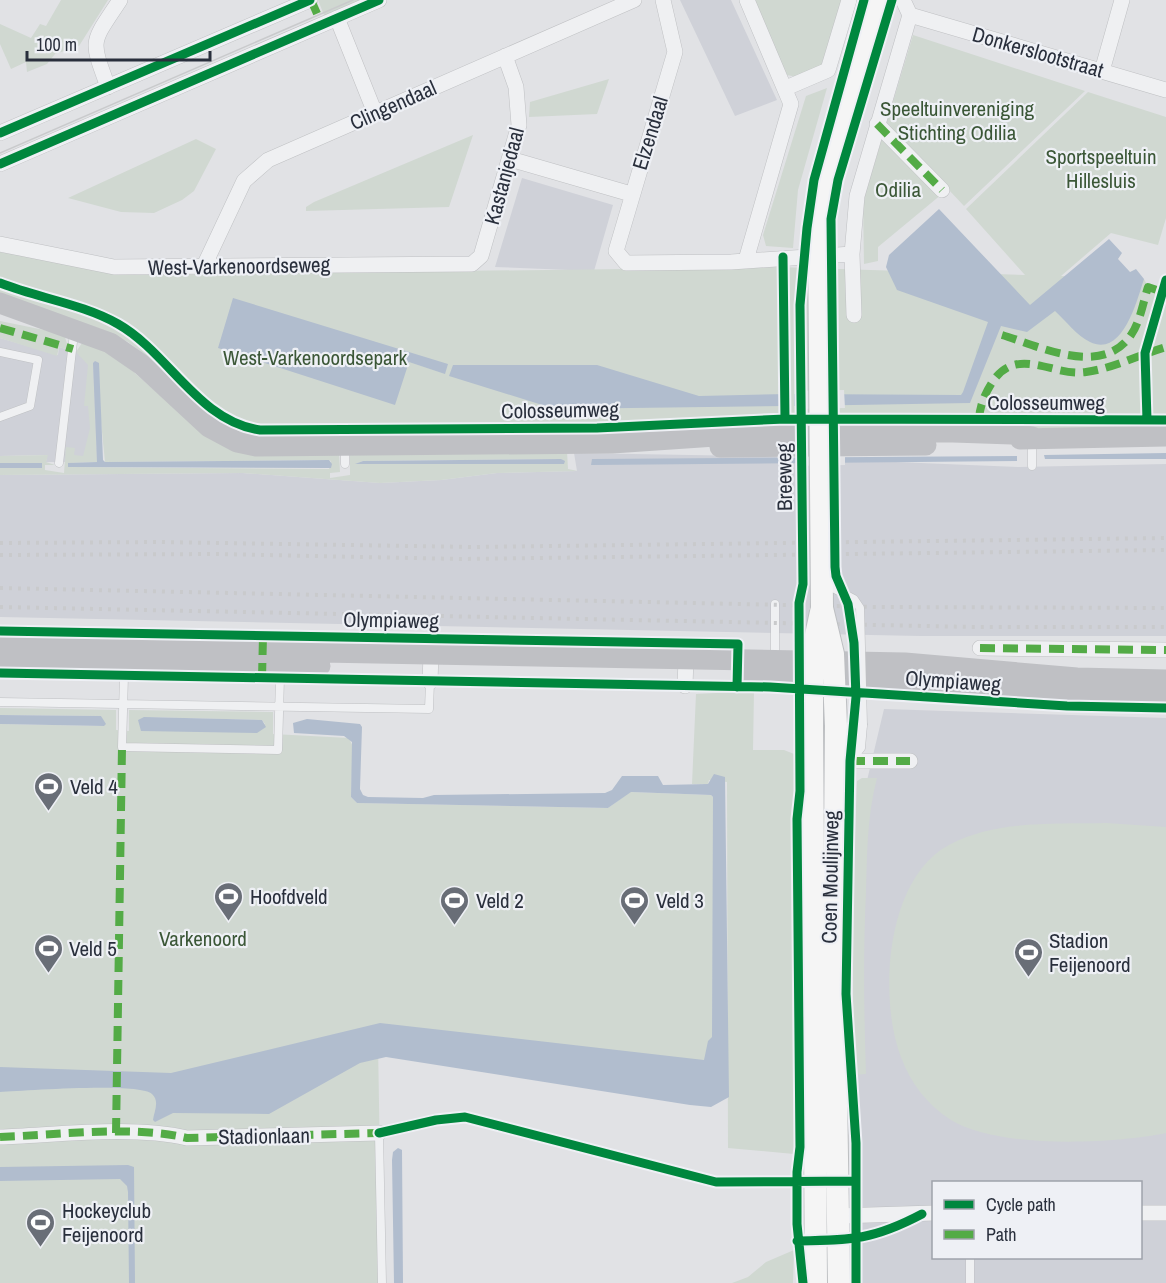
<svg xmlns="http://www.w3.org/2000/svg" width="1166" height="1283" viewBox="0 0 1166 1283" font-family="'Archivo Narrow',sans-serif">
	<rect width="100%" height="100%" fill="#e1e2e5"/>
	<path fill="#cfd1d8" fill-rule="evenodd" d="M680 0H731L777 100 735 116Z
		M522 178 613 205 594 271 495 267Z
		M0 338 58 355 59 347 93 357 95 361 97 462H46L47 455 0 456Z
		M574 453 749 456 1019 467 1166 464V636H920L0 617V475L242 473 380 483 441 480 497 473 577 471Z
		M884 709 1166 718V1283H862L857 1070 865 789ZM934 1182H1140V1258H934Z"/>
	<path fill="#d0d8d1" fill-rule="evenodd" d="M61 0H108L79 46 55 54 47 64 27 72 26 62 11 69 0 44V24L31 38 40 24 46 26Z
		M318 0H371L326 20Z
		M752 0H842L821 68 797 77 787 75Z
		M913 35 1085 91 964 206 948 189 878 247V261L864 264 863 202Z
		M609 79 597 114 529 117 530 102Z
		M827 88 798 190 793 248 766 246 763 235 806 96Z
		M1088 92 1166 117V218L1158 245 1111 233 1061 276 1144 279 1151 292 1166 297V428H967L280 441 226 430 152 360 128 342 101 329 0 298V252L138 275 778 267 1025 275 966 209Z
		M473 135 449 207 306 211V207L314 202Z
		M196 139 216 149 194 191 182 200 154 213 121 212 68 198Z
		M0 321 64 334 69 350 59 347 57 356 0 338Z
		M84 340 110 351 190 422 339 453 340 472 330 473V478L350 475V453L567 451 568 469 578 471 497 473 441 480 380 483 242 473 0 475V468H41V463H0V456L48 455 46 462 55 465H45V470L64 473 66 447 75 448 74 455 83 456 90 428 88 406H84L88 365 76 352ZM95 361 105 462 328 460 331 461 329 469 69 467V463L97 462 93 363ZM561 459 564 464H356L363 461Z
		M754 691 753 750H784L794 754V1154L728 1148 727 782 709 780 708 784H692L696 694Z
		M0 708 116 710V730L129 731V710L273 712V734L349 738 353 747 351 797 357 803 608 808 630 792 711 795 713 797 718 1082 378 1043 382 1283H0V724L104 726 101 716 0 715ZM144 717 262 720 265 724Z
		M862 778H877C867 816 867 854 866 893 863 954 864 1014 866 1074L854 1075 852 911 857 781Z
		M1106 823 1166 827V1133C1112 1144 998 1149 951 1120 927 1105 910 1082 901 1057 878 997 886 878 949 845 995 820 1055 824 1106 823Z
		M794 1250 793 1283H732L748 1277 766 1262Z"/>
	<path fill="#b1bdce" d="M939 209 1030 305 1109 239 1122 253 1118 259 1130 272 1136 269 1144 279C1137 300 1123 358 1090 342 1077 336 1066 321 1055 311L1027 332 1001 326 970 403 794 406V394L961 395 963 392 988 322 897 290 886 267 889 255Z
		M233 298 448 364 445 374 409 362 395 405 218 348Z
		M95 361 99 363 103 460 105 462 329 460 332 464 331 468 68 467V463L97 462 93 363Z
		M453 365H597L699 396 788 394V406L555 409 449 376Z
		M1166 453V459H1045L1044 455Z
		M1017 456V461L591 465 592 459Z
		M561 459 565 461 564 464H355L363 461Z
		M0 463H42V468H0Z
		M0 715 101 716 106 724 104 726 0 724Z
		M144 717 262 720 266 727 257 733 141 731 138 720Z
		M307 719 360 724 362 727 360 789 363 795 368 797 423 798 434 795 605 793 612 790 622 776H658L663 785 708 784 714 774 725 777 729 1097 711 1107 690 1105 386 1057 360 1063 269 1114 173 1113 155 1122 153 1120C154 1112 160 1101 152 1094 138 1082 24 1091 0 1092V1067L171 1073 380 1023 704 1060 708 1041 712 1037 713 797 711 795 631 792 608 808 357 803 351 797 352 742 344 736 294 733 293 723Z
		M398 1148 402 1150 403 1283H394L392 1160 393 1152Z
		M128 1165 134 1167 135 1283H129L128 1192 127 1186 120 1179 0 1181V1167Z"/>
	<path fill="#e1e2e5" d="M844 390 845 408 795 409V391Z
		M796 455H845V465L796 466Z"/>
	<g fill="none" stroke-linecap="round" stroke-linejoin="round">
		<defs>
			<path id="lane" d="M0 352 38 360 30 406 0 417
				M1032 439V466
				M345 447V464
				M59 463 74 333
				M775 604V660
				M124 676 122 747 278 750 280 678
				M0 702 429 709 430 682
				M852 759 861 748 863 725
				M379 1133 382 1283
				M970 1258V1283"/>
			<path id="street" d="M663 0 675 52 616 251 626 263 731 262 852 254
				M910 15 1166 90
				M337 18 375 113
				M1102 71 1122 0
				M108 87C90 38 91 44 120 0
				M786 88 828 70 849 0
				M877 124 942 190
				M0 133 310 0
				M510 159 631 194
				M0 164 379 0
				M0 244 114 267 472 264 481 256 519 125 516 87 505 56
				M746 260 791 104 747 0
				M204 266 244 181 268 160 634 0
				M854 315 852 254 857 196 910 15 903 0
				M980 648 1166 650
				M430 682 431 654
				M685 686 686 659
				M850 761H910
				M0 1137C56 1135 133 1125 187 1138L379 1133
				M1140 1213H1166
				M838 1216 934 1213"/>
			<path id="primary" d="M812 726 816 1283
				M836 726 834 969 839 1283"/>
		</defs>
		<use href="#lane" stroke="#bfc0c3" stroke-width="9"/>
		<use href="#street" stroke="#bfc0c3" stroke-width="16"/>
		<use href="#primary" stroke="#bdbfc2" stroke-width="24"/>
		<use href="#lane" stroke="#eff0f2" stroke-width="8"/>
		<use href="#street" stroke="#eff0f2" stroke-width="15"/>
		<path stroke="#bfc0c4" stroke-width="21" d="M0 303 110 343 142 365 209 427 237 442 256 446 612 443 773 432H953L1012 434 1032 437
			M1020 439 1166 436
			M720 447 926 445
			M0 646 905 663 1077 678 1166 680
			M0 660 320 666
			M744 674 981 689 1166 695"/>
		<use href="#primary" stroke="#f5f5f5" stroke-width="22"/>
		<path stroke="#c9cacc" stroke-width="1.5" d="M0 153 353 0"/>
		<path stroke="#c9cacc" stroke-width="4" stroke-dasharray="3 6" stroke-linecap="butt" d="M0 543 158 542 474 547 1166 538
			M0 555 216 554 460 559 1166 550
			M0 588 878 607 1166 608
			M0 607 973 627H1166"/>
		<defs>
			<path id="lane-bridge" d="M825 584 854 599 860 608 863 725"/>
			<path id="primary-bridge" d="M812 726V654L821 612
				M836 726 833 654 822 608 819 235 826 187 880 0"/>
		</defs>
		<use href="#lane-bridge" stroke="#bfc0c3" stroke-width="9" stroke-linecap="butt"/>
		<use href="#primary-bridge" stroke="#bdbfc2" stroke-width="24" stroke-linecap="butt"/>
		<use href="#lane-bridge" stroke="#eff0f2" stroke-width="8"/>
		<use href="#primary-bridge" stroke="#f5f5f5" stroke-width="22"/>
		<path stroke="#53ab46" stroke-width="8" stroke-dasharray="15 8" stroke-linecap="butt" d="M311 0 322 25
			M877 124 942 190
			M0 328 73 349
			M1002 335C1039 346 1102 378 1131 335 1140 322 1143 303 1148 287L1166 293
			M979 419C980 405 985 393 993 381 1018 345 1053 377 1086 372 1114 368 1139 355 1166 347
			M980 648 1166 650
			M262 678 263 636
			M850 761H910
			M116 1133 122 747
			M0 1137C56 1135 133 1125 187 1138L379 1133"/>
		<defs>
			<path id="cycleway" d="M0 133 310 0
				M0 164 379 0
				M783 257 785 419
				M0 283C38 298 83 304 118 324 169 353 198 421 260 430L597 428 785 419 1166 420
				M1147 420 1145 353 1166 280
				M0 631 738 644 737 687
				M0 673 770 687 1067 706 1166 708
				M379 1133 436 1120 465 1117 716 1182 856 1181
				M797 1241C851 1240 873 1240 922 1214
				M803 1283 797 1224V1172L800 1147 797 819 800 791 799 603 803 584 800 305 807 228 814 180 864 0
				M856 1283V1143L846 994 850 761 856 697 854 643 848 604 836 576 835 567 831 219 838 180 892 0"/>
		</defs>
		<use href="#cycleway" stroke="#eef0f5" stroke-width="13"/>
		<use href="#cycleway" stroke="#00873e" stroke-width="9"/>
	</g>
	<defs>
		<symbol id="stadium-pin" viewBox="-11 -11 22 30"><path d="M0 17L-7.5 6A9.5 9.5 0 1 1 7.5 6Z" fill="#696e77" stroke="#eef0f5"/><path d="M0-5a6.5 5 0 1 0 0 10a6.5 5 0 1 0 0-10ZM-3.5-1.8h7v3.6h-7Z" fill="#fff"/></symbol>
	</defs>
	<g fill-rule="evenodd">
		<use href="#stadium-pin" x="32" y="770" width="33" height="45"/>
		<use href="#stadium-pin" x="212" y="880" width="33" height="45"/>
		<use href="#stadium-pin" x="438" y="884" width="33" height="45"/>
		<use href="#stadium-pin" x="618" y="884" width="33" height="45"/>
		<use href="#stadium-pin" x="32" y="932" width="33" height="45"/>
		<use href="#stadium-pin" x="1012" y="936" width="33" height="45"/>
		<use href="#stadium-pin" x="24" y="1206" width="33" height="45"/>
	</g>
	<g text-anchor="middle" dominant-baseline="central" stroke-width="4.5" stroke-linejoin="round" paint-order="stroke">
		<g font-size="21" fill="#292f3c" stroke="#eef0f5">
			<text transform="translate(1038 52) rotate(16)">Donkerslootstraat</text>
			<text transform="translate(393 105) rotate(-24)">Clingendaal</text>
			<text transform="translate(650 133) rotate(-73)">Elzendaal</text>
			<text transform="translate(504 176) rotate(-75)">Kastanjedaal</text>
			<text transform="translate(239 266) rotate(-1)">West-Varkenoordseweg</text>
			<text x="1046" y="402">Colosseumweg</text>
			<text transform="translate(560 410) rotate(-1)">Colosseumweg</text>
			<text transform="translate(784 477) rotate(-91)">Breeweg</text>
			<text transform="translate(391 620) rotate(1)">Olympiaweg</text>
			<text transform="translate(953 681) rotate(4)">Olympiaweg</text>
			<text transform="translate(830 877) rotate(-89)">Coen Moulijnweg</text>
			<text transform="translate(264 1136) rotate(-1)">Stadionlaan</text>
		</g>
		<g font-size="21" fill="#3b5737" stroke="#eef0f5">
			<text x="957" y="108">Speeltuinvereniging<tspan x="957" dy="24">Stichting Odilia</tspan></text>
			<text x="1101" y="156">Sportspeeltuin<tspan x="1101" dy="24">Hillesluis</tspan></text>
			<text x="898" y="189">Odilia</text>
			<text x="315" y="357">West-Varkenoordsepark</text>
			<text x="203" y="938">Varkenoord</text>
		</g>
		<g font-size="21" fill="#292f3c" stroke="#eef0f5" text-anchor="start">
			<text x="70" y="786">Veld 4</text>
			<text x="250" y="896">Hoofdveld</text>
			<text x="476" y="900">Veld 2</text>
			<text x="656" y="900">Veld 3</text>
			<text x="1049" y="940">Stadion<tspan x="1049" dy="24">Feijenoord</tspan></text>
			<text x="69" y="948">Veld 5</text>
			<text x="62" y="1210">Hockeyclub<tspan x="62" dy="24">Feijenoord</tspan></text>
		</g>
	</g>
	<rect x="932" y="1181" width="210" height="78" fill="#eef0f5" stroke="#9fa3ab" stroke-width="1.5"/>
	<rect x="944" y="1200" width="30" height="9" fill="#00873e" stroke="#9fa3ab" stroke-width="1.5"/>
	<text x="986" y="1211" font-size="18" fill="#292f3c">Cycle path</text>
	<rect x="944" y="1230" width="30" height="9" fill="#53ab46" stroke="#9fa3ab" stroke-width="1.5"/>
	<text x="986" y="1241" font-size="18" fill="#292f3c">Path</text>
	<path d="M27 51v9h183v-9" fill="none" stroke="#292f3c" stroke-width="3"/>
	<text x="36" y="51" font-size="18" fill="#292f3c" stroke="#eef0f5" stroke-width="4.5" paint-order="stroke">100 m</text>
</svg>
